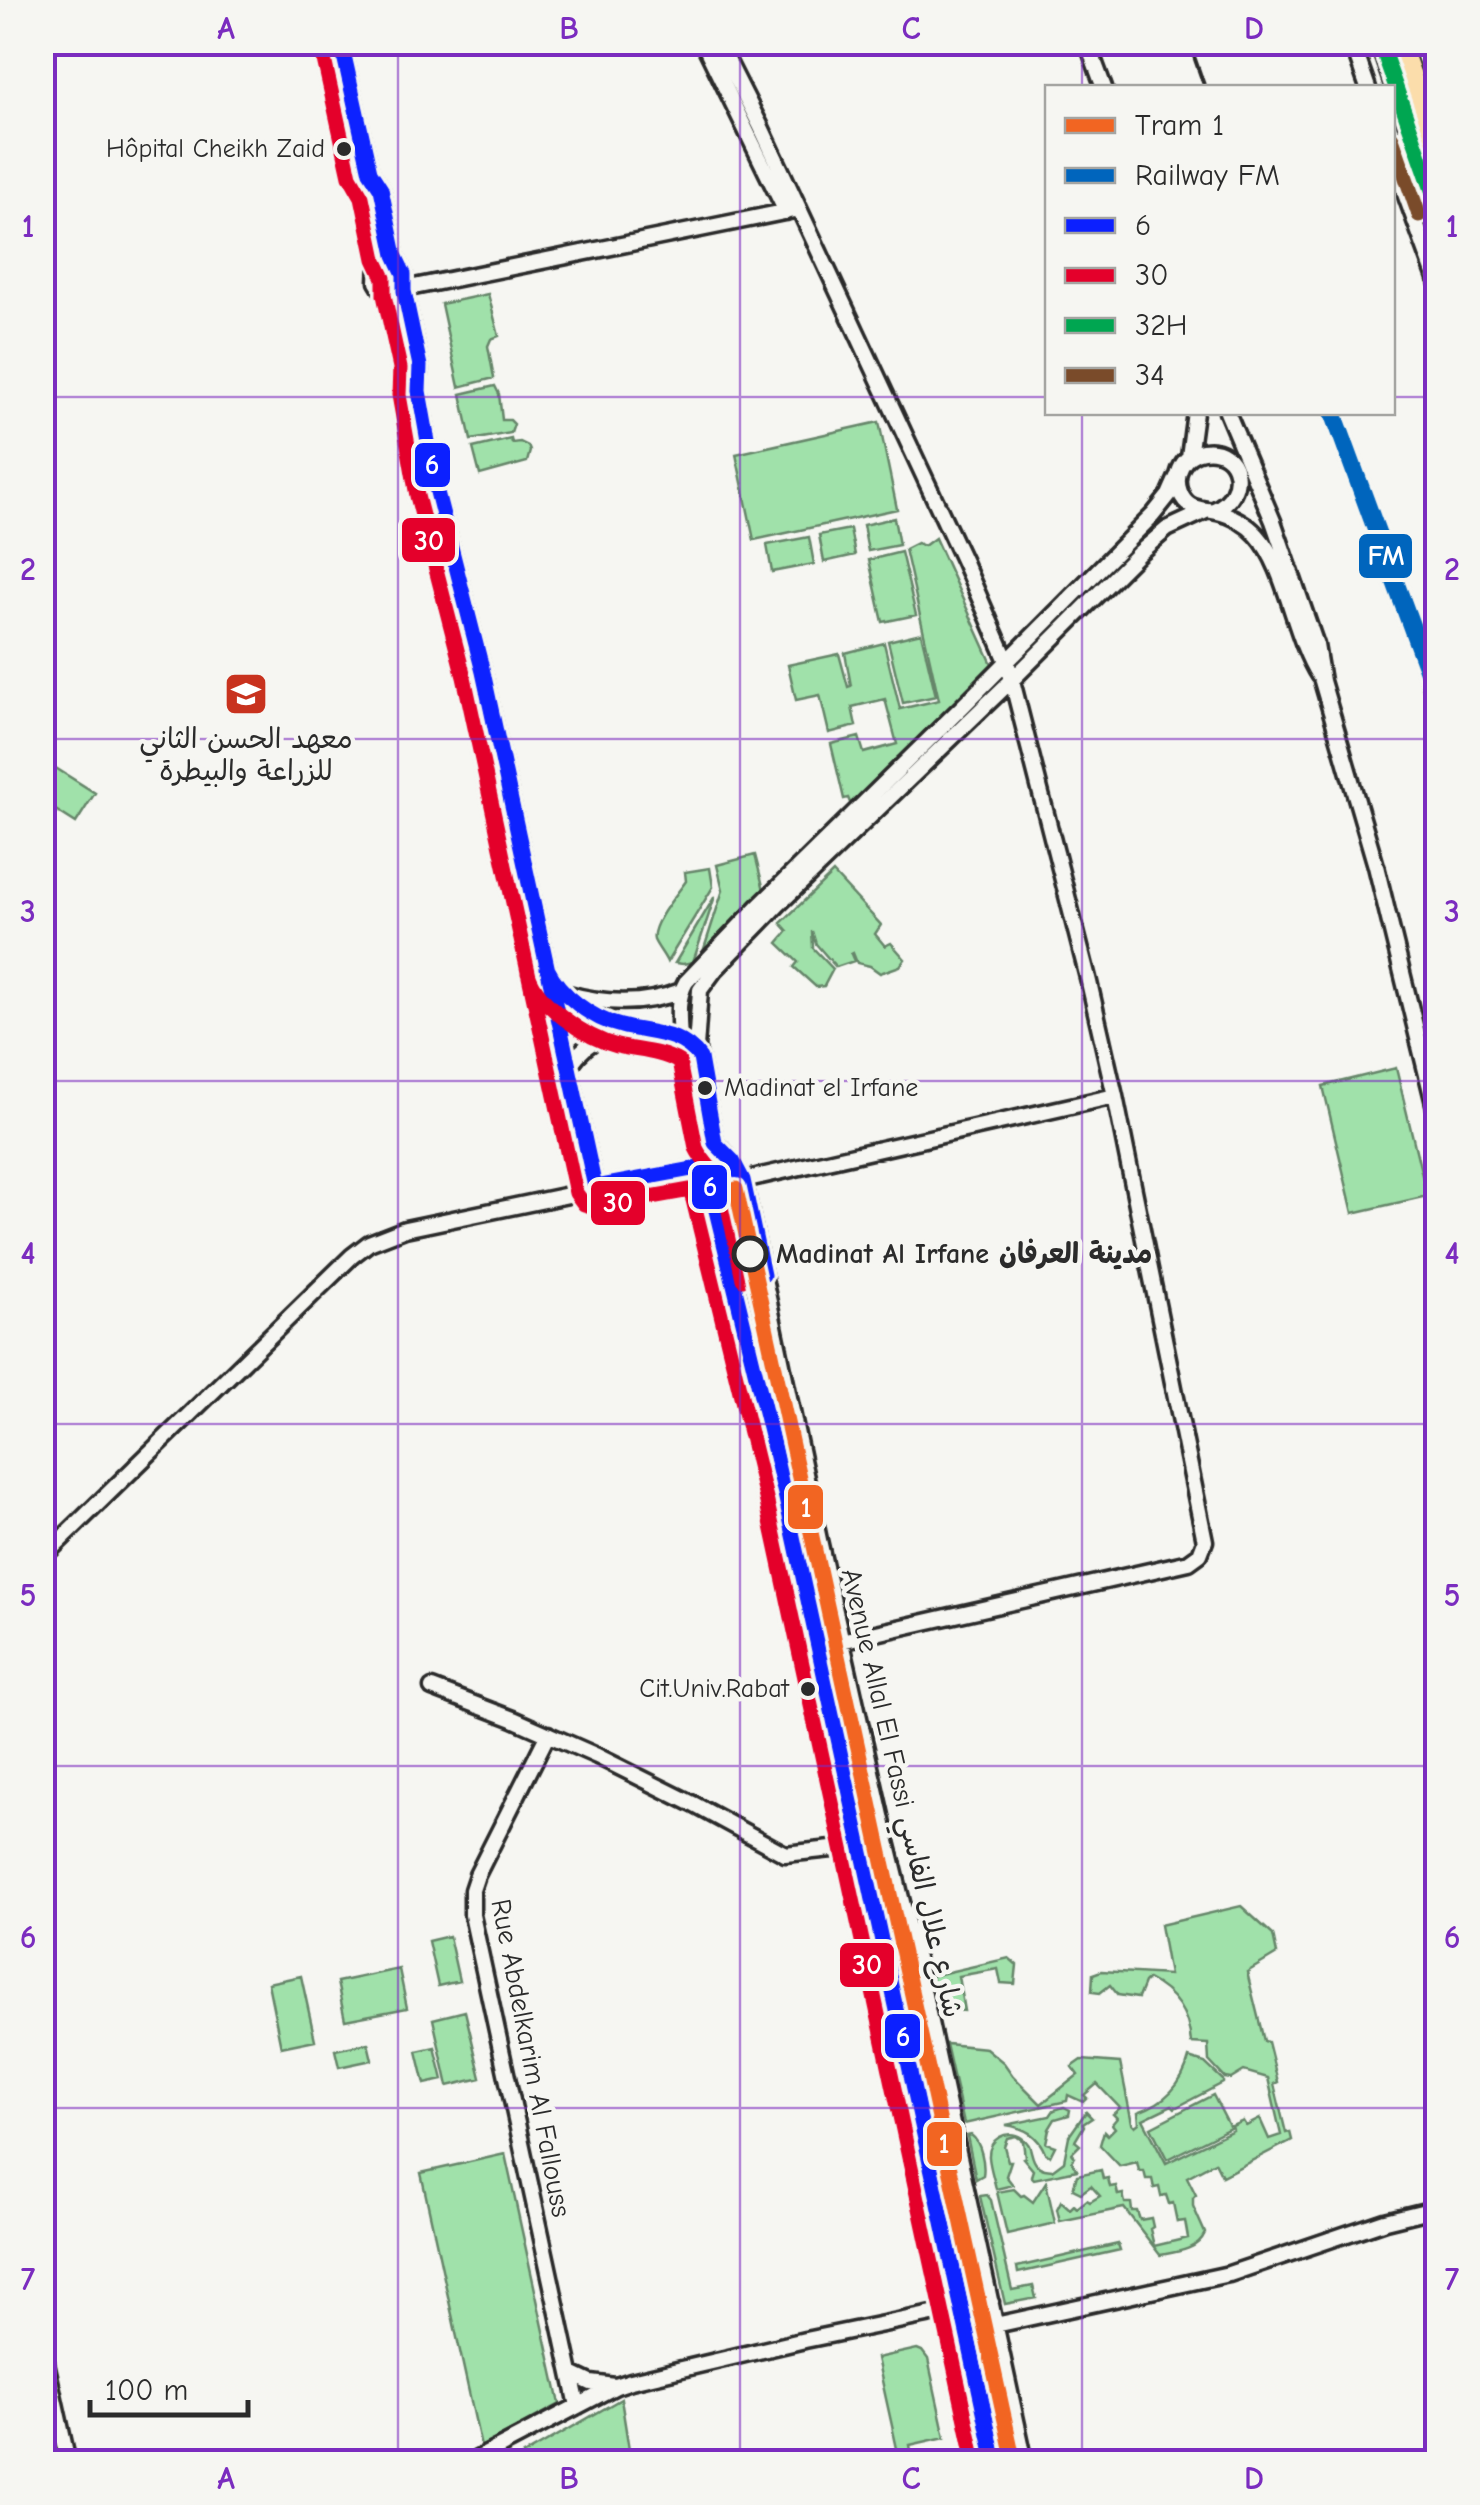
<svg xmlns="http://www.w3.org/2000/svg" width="1480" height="2505" viewBox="0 0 1480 2505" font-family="'Comic Neue','Playpen Sans Arabic',sans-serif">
	<rect width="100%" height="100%" fill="#f6f6f2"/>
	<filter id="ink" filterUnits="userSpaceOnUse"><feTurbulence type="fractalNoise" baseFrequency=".01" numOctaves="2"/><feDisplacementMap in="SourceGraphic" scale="20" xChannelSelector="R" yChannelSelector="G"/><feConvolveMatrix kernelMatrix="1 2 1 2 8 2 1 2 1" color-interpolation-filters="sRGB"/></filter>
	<g filter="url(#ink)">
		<path fill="#a0e1aa" stroke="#66866a" stroke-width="2.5" d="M488 294 499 336 491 339 488 346 494 378 459 387 441 304Z
			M495 386 499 394 502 420H510L514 424 511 433 471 440 461 394Z
			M879 422 897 509 754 540 736 454Z
			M511 439 512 443 520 442 528 446 530 451 527 462 480 475 473 448Z
			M894 518 899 545 868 551 863 525Z
			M850 529 855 555 824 562 819 535Z
			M809 537 814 564 772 572 767 545Z
			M935 538 992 664 851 805 848 798 844 799 831 744 859 737 864 753 897 744 885 699 852 707 856 726 829 733 820 695 796 700 788 665 839 654 848 687 851 686 845 653 884 643 900 709 939 700 905 549 917 543 924 546Z
			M901 552 916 615 883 622 869 560Z
			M921 633 936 696 903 703 888 641Z
			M43 760 95 793 76 823 43 802Z
			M755 855 764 890 703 952 723 890 717 865Z
			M710 868 713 887 667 962C664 955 657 947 654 940 650 925 677 894 686 881L685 872Z
			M833 873 881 925 875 934 885 946 891 943 905 959 900 966 880 973 870 966 857 963 853 953 851 954 854 961 836 967 816 944 812 931 813 948 833 969 824 986 816 987 794 967 798 962 778 943 788 931 781 923Z
			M715 896 693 962 683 964 675 963Z
			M1396 1068 1427 1196 1353 1213 1323 1086Z
			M1241 1906 1273 1935 1277 1954 1247 1972 1264 2041 1268 2042 1278 2082 1274 2084 1286 2133 1290 2132 1292 2140 1222 2176 1215 2162 1187 2177 1196 2195 1193 2198V2206L1205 2233C1198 2250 1177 2252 1160 2255L1124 2208 1060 2221 1057 2209 1061 2201 1070 2209 1074 2205 1077 2208 1087 2200 1090 2202 1100 2196 1091 2186 1081 2193 1073 2189 1077 2175 1101 2170 1103 2179 1108 2178 1110 2187 1116 2186 1118 2195 1123 2194 1125 2203H1131L1132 2211H1137L1140 2220 1151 2218 1153 2227 1150 2229 1154 2246 1188 2238 1185 2221 1177 2222 1173 2203 1169 2204 1166 2195 1161 2196 1159 2187 1154 2188 1152 2179H1146L1144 2171H1139L1137 2162 1120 2166 1100 2145 1104 2131 1108 2135 1115 2128 1112 2124 1117 2118 1113 2114 1120 2108 1097 2084 1084 2095 1087 2098 1083 2102 1068 2095 1067 2101 964 2124 946 2044 986 2048 1004 2063 1013 2076 1041 2104 1078 2075 1072 2067 1082 2060 1120 2063 1132 2123 1135 2126 1139 2123 1138 2112C1164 2103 1182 2086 1189 2058L1205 2063 1223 2080V2083L1175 2108 1172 2105 1143 2119 1166 2163 1233 2130 1232 2126 1243 2121 1246 2126 1260 2119 1269 2139 1281 2135 1268 2078 1244 2071 1231 2079 1225 2078 1209 2061 1208 2044 1191 2043C1189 2014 1174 1992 1148 1979L1144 1983 1138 1998 1118 1995 1110 1985 1100 1993 1092 1992 1093 1974 1101 1971 1169 1975 1160 1925Z
			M449 1936 459 1981 438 1986 428 1941Z
			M1009 1958 1017 1965 1015 1984 1001 1983 998 1969 958 1976 964 2011 938 2009 931 1976Z
			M399 1969 407 2008 345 2020 337 1982Z
			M301 1976 315 2040 281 2047 268 1983Z
			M465 2011 481 2078 448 2086 433 2019Z
			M368 2043 372 2060 339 2067 335 2050Z
			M435 2047 443 2080 425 2084 417 2051Z
			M1213 2095 1230 2128 1167 2159 1151 2127Z
			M1064 2107 1070 2110 1069 2115 1055 2119 1049 2129 1046 2143 1055 2146 1050 2156 1045 2153C1038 2135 1025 2128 1006 2125L1050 2116 1054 2110Z
			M1086 2112 1092 2118 1083 2124 1084 2126 1075 2141 1080 2145 1072 2153 1075 2157 1072 2161 1077 2170 1034 2179 1031 2176 1033 2170 1023 2158 1025 2157 1023 2141 1016 2136 1007 2138 1004 2146 1008 2161H1011L1006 2176 1013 2185 996 2189C994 2179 990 2168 989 2157 988 2139 1007 2128 1022 2138 1034 2145 1029 2157 1037 2165 1042 2170 1046 2169 1052 2170L1064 2161 1069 2136Z
			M971 2135C981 2142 985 2164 983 2175L976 2179 967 2136Z
			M505 2154 560 2404 481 2447 421 2173Z
			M1046 2182 1055 2223 1007 2234 997 2192 1014 2189 1021 2196 1024 2195 1033 2202Z
			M987 2195 991 2200 1012 2290 1033 2286 1036 2298 1005 2304 980 2196Z
			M1118 2244 1120 2250 1018 2273 1017 2267Z
			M917 2349 922 2351 928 2359 945 2437 910 2445 913 2462H900L877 2358Z
			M621 2399 631 2462H512Z"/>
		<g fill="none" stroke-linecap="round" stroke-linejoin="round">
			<defs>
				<path id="minor" d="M341 42 370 172 381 189 395 255 404 274V291L420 366 419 391 437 492 483 672 595 1187
					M703 42 786 212
					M718 42 760 125 964 562 1007 661 1089 982 1115 1096 1205 1541 1200 1554 1189 1562 841 1641
					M1087 42 1104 88
					M1352 42 1368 88
					M1419 42 1438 95
					M1392 158 1438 284
					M370 172 366 186 378 260 377 282 385 295 409 379 419 391
					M404 289 799 209
					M1227 412 1273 521 1316 645 1322 681 1376 866 1438 1120
					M1189 457 1195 412
					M1214 510C1250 495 1241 445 1203 451 1184 454 1173 474 1180 492 1187 511 1202 508 1217 512 1232 515 1247 524 1257 535 1287 568 1293 635 1319 676
					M565 993C603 1004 643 1006 681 991
					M572 998 595 1015 627 1029
					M680 1039C679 1020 676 999 686 982L758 907 963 706 1153 515 1169 495 1177 477
					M696 1048 700 990 714 971 779 904 1013 679 1139 553 1167 529 1206 511
					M715 1143C732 1157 741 1172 746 1193L819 1540 884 1829 918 1967 1025 2462
					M703 1167 728 1255 785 1494 995 2462
					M743 1180 1115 1096
					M42 1558 352 1256 369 1243 405 1229 703 1167 715 1143 700 1058 696 1048C681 1039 666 1035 649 1033 613 1027 591 1036 570 1065
					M432 1688 513 1719 597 1756 693 1804 785 1854 832 1849 842 1851 886 1838
					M548 1734 477 1875 472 1890V1915L578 2406
					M968 2331 1229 2274 1385 2221 1438 2208
					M42 2344 68 2462
					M572 2374 591 2383 615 2386
					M471 2462 616 2386 631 2381 805 2340 991 2302"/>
				<path id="major" d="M1380 42 1438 208
					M1400 42 1438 149"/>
			</defs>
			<use href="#minor" stroke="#2b2b2b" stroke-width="21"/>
			<use href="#major" stroke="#2b2b2b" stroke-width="25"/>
			<use href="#minor" stroke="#f6f6f2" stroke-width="14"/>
			<use href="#major" stroke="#fbddab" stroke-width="18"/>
			<path stroke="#2b2b2b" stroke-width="2.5" d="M762 1337 773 1360
				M776 1400V1374"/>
			<path stroke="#2b2b2b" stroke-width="4" d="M1189 42 1205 88
				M1325 412 1408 641 1438 735"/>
			<defs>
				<path id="bus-1" d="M341 42 370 172 381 189 395 255 404 274V291L420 366 419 391 437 492 483 672 595 1187 703 1167 712 1194 785 1494 995 2462
					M547 968C560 995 592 1019 621 1026 650 1034 681 1031 700 1058L715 1143 733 1161 743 1180 763 1275"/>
				<path id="bus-2" d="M321 46 350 176 362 197 375 259 384 278V295L400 368 399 395 417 496 464 677 576 1193 584 1204 595 1207 690 1190 693 1200 766 1498 975 2462
					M528 973C537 1005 586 1038 617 1046 638 1051 660 1051 679 1062L696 1148C703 1163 716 1172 724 1187L743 1279"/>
				<path id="bus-3" d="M1380 42 1438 207"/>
				<path id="bus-4" d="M1392 138 1419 215"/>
			</defs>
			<use href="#bus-1" stroke="#f6f6f2" stroke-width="22"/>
			<use href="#bus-2" stroke="#f6f6f2" stroke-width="22"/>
			<use href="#bus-3" stroke="#f6f6f2" stroke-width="22"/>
			<use href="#bus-4" stroke="#f6f6f2" stroke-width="22"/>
			<use href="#bus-1" stroke="#0c20ff" stroke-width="15"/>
			<use href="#bus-2" stroke="#e4002b" stroke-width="15"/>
			<use href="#bus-3" stroke="#00a651" stroke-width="15"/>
			<use href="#bus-4" stroke="#7a4b2a" stroke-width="15"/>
			<defs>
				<path id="rail-1" d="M1333 412 1438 699"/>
			</defs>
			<use href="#rail-1" stroke="#f6f6f2" stroke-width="25"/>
			<use href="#rail-1" stroke="#0065bd" stroke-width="18"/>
			<defs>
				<path id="tram-1" d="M736 1189 1014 2462"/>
			</defs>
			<use href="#tram-1" stroke="#f6f6f2" stroke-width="22"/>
			<use href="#tram-1" stroke="#f26522" stroke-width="15"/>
		</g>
	</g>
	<path fill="none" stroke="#7b2cbf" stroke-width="2.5" stroke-opacity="0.55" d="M398 42V2462M740 42V2462M1082 42V88M42 397H1048M1392 397H1438M1082 412V2462M42 739H1438M42 1081H1438M42 1424H1438M42 1766H1438M42 2108H1438"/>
	<defs>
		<symbol id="university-square" viewBox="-11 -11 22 22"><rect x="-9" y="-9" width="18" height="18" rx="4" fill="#c8321e" stroke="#f6f6f2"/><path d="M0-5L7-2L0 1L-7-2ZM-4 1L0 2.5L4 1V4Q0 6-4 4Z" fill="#fff"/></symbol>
	</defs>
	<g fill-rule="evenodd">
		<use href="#university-square" x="221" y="669" width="50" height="50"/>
	</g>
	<g fill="#2b2b2b" stroke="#f6f6f2" stroke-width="4">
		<circle cx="344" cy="149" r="9"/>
		<circle cx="705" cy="1088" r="9"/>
		<circle cx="808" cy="1689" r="9"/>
	</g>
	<circle fill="#f6f6f2" stroke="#2b2b2b" stroke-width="5" cx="750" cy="1254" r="16"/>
	<g text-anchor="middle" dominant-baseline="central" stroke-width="9" stroke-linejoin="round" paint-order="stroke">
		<g font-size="26" fill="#2b2b2b" stroke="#f6f6f2" text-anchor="end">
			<text x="325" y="149">Hôpital Cheikh Zaid</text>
			<text x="724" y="1088" text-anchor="start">Madinat el Irfane</text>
			<text x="789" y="1689">Cit.Univ.Rabat</text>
		</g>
		<g font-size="28" fill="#2b2b2b" stroke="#f6f6f2">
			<text x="246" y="739">معهد الحسن الثاني<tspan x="246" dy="32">للزراعة والبيطرة</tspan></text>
		</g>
		<g font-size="28" font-weight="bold" fill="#2b2b2b" stroke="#f6f6f2" text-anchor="start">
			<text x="776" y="1254">Madinat Al Irfane مدينة العرفان</text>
		</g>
		<g font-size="28" fill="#2b2b2b" stroke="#f6f6f2">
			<text transform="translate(902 1793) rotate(77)">Avenue Allal El Fassi شارع علال الفاسي</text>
			<text transform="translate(531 2058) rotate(79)">Rue Abdelkarim Al Fallouss</text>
		</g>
	</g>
	<g stroke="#f6f6f2" stroke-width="4">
		<rect x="413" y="441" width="39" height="48" rx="10" fill="#0c20ff"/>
		<rect x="400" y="516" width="57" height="48" rx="10" fill="#e4002b"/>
		<rect x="1357" y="532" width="57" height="48" rx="10" fill="#0065bd"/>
		<rect x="690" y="1163" width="39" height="48" rx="10" fill="#0c20ff"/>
		<rect x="589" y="1179" width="58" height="48" rx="10" fill="#e4002b"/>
		<rect x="786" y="1483" width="39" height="48" rx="10" fill="#f26522"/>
		<rect x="838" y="1941" width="58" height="48" rx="10" fill="#e4002b"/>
		<rect x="883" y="2012" width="39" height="48" rx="10" fill="#0c20ff"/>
		<rect x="925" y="2120" width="39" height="48" rx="10" fill="#f26522"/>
	</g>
	<g font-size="28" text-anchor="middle" font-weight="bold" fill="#fff">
		<text x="432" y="474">6</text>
		<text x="429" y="550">30</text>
		<text x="1386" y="565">FM</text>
		<text x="710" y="1196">6</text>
		<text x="618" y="1212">30</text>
		<text x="806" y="1517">1</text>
		<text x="867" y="1974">30</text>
		<text x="903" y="2046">6</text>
		<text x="944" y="2153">1</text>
	</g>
	<rect width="1480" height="2505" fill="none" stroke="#f6f6f2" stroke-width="110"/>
	<rect x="1045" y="85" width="350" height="330" fill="#f6f6f2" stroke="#a5a5a2" stroke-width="2.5"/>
	<rect x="1065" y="118" width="50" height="15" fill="#f26522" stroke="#a5a5a2" stroke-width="2.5"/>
	<text x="1135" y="135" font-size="30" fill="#2b2b2b">Tram 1</text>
	<rect x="1065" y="168" width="50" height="15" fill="#0065bd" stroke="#a5a5a2" stroke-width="2.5"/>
	<text x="1135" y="185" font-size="30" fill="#2b2b2b">Railway FM</text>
	<rect x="1065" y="218" width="50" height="15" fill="#0c20ff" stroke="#a5a5a2" stroke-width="2.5"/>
	<text x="1135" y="235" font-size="30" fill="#2b2b2b">6</text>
	<rect x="1065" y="268" width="50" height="15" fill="#e4002b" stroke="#a5a5a2" stroke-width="2.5"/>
	<text x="1135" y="285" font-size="30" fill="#2b2b2b">30</text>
	<rect x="1065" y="318" width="50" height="15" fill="#00a651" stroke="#a5a5a2" stroke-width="2.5"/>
	<text x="1135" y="335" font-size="30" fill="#2b2b2b">32H</text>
	<rect x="1065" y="368" width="50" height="15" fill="#7a4b2a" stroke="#a5a5a2" stroke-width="2.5"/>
	<text x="1135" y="385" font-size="30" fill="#2b2b2b">34</text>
	<path d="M90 2400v15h158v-15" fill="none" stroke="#2b2b2b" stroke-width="5"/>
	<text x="105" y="2400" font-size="30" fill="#2b2b2b" stroke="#f6f6f2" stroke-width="8" paint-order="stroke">100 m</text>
	<rect x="55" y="55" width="1370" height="2395" fill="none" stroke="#7b2cbf" stroke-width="4"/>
	<g font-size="32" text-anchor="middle" font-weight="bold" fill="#7b2cbf">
		<text x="226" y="39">A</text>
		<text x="569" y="39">B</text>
		<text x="911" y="39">C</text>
		<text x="1254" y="39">D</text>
		<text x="28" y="237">1</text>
		<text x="1452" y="237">1</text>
		<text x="28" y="580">2</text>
		<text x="1452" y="580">2</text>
		<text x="28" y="922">3</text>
		<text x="1452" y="922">3</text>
		<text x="28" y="1264">4</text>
		<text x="1452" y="1264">4</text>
		<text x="28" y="1606">5</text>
		<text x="1452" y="1606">5</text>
		<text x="28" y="1948">6</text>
		<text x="1452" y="1948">6</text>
		<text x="28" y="2290">7</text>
		<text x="1452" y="2290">7</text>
		<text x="226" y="2489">A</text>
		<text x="569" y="2489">B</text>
		<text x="911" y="2489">C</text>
		<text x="1254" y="2489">D</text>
	</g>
</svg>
